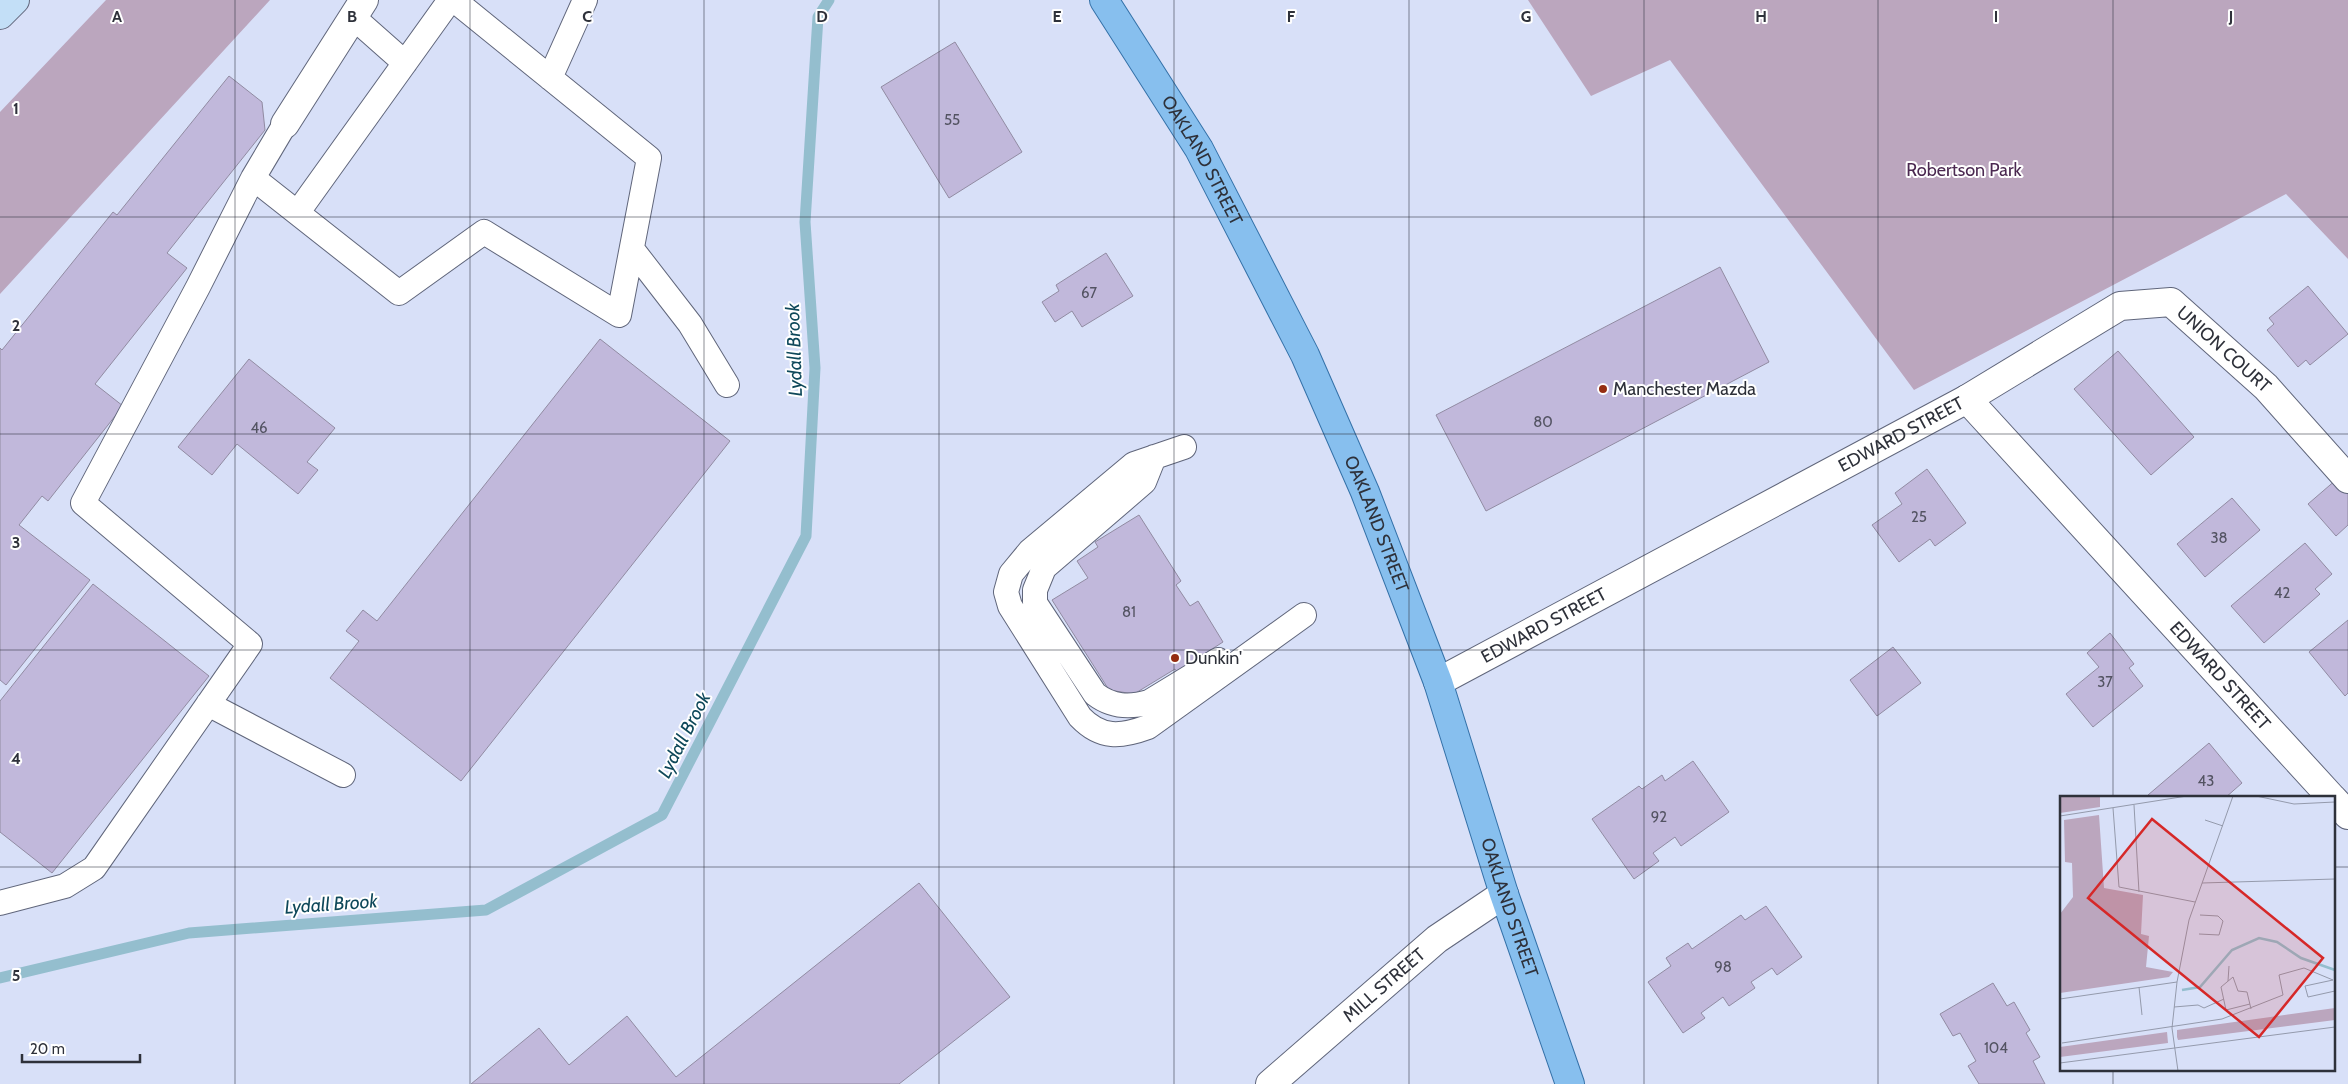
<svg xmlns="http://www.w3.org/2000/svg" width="2348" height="1084" viewBox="0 0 2348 1084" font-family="Cabin,sans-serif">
	<rect width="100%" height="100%" fill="#d8e0f8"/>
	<path fill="#bba6be" d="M106 0H270L0 294V112Z
		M1528 0H2348V259L2286 194 1914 390 1670 60 1591 96Z"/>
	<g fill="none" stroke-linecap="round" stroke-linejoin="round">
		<path stroke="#94bece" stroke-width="11" d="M0 978 189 933 486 910 662 815 806 536 815 368 805 222 818 17 829 0"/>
	</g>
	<path fill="#c1b8db" stroke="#918ba2" d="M955 42 1022 152 949 198 881 87Z
		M229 76 262 102 265 130 167 253 187 268 95 384 123 406 48 501 42 496 19 525 90 580 6 685 0 680V348L2 350 113 212 117 215Z
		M1106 253 1133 296 1082 327 1072 311 1055 322 1042 302 1059 291 1056 285Z
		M1720 267 1769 362 1486 511 1436 415Z
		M2308 286 2348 334 2310 365 2306 360 2298 367 2267 330 2274 324 2269 318Z
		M600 339 730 441 461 781 330 678 359 641 346 631 363 610 377 621Z
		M2118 351 2194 437 2151 475 2074 389Z
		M249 359 335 428 307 462 318 470 298 494 237 444 212 475 178 447Z
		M1927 469 1966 523 1935 546 1930 539 1899 562 1872 525 1902 504 1895 493Z
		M2337 479 2348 491V525L2336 536 2308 504Z
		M2232 498 2260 530 2205 577 2177 544Z
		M1139 515 1181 581 1176 585 1190 606 1198 601 1223 642 1201 656 1203 660 1179 675 1175 669 1134 694 1109 690 1052 600 1088 578 1077 561 1098 547 1095 542Z
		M2305 543 2332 574 2315 589 2320 594 2264 643 2231 606Z
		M93 584 209 676 52 873 0 832V701Z
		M2348 620V693L2345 696 2309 652Z
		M2110 633 2134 664 2129 668 2143 686 2093 727 2066 694 2099 667 2087 653Z
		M1893 647 1921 683 1877 716 1850 680Z
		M2209 743 2242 783 2225 798H2151L2148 795Z
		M1693 761 1729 812 1681 846 1675 837 1653 853 1659 861 1634 879 1592 819 1639 786 1642 789 1662 775 1665 781Z
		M919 883 1010 997 899 1084H471L539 1028 569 1065 627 1016 676 1077Z
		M1766 906 1802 957 1777 975 1772 968 1751 982 1755 988 1729 1006 1723 997 1701 1013 1705 1018 1683 1033 1648 982 1671 966 1666 958 1688 943 1692 949 1741 915 1745 920Z
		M1993 983 2007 1006 2014 1002 2030 1030 2026 1033 2040 1057 2033 1061 2045 1084H1979L1968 1066 1976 1061 1960 1033 1953 1036 1940 1014Z"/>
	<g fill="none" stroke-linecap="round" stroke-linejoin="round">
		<defs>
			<path id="service" d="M353 17 405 63
				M550 78 585 0
				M253 178 399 293 484 232 619 315 649 158 454 0
				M298 212 450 0
				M632 249 690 324 727 385
				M1184 447 1134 464 1030 551 1011 574 1006 592 1010 606 1080 717C1101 739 1121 737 1148 727L1304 615
				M1154 457 1144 482 1044 568 1035 590V603L1095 694C1112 707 1129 708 1149 702L1218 660
				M208 704 343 775
				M0 903 65 886 94 868 250 644 83 503 198 287 253 178 285 124"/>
			<g id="minor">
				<path d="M285 124 364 0"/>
				<path id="s1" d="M1967 399 2332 798"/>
				<path id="s2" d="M1438 682 1967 399 2120 306 2171 302 2266 387 2348 479"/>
				<path d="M2334 800 2348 815"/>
				<path id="s3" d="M1270 1084 1437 939 1504 894"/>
			</g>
			<path id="secondary" d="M0 15 15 0"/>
			<g id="primary">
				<path id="s4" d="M1104 0 1199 149 1305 355 1365 492 1438 682 1504 894 1570 1084"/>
			</g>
		</defs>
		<use href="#service" stroke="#60667b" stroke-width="26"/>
		<use href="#minor" stroke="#60667b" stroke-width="30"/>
		<use href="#secondary" stroke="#60667b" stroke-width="30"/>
		<use href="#primary" stroke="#3471a8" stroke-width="30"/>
		<use href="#service" stroke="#fff" stroke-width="24"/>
		<use href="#minor" stroke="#fff" stroke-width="28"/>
		<use href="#secondary" stroke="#c3dff7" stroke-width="28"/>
		<use href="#primary" stroke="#87bfee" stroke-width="28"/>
	</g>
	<path fill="none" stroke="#2e313a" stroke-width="1" stroke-opacity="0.55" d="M235 0V1084M470 0V1084M704 0V1084M939 0V1084M1174 0V1084M1409 0V1084M1644 0V1084M1878 0V1084M2113 0V798M0 217H2348M0 434H2348M0 650H2348M0 867H2062M2334 867H2348M2113 1070V1084"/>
	<g fill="#952d11" stroke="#fff" stroke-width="2">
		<circle cx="1603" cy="389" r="5"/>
		<circle cx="1175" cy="658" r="5"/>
	</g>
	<g text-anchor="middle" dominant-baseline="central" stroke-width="4" stroke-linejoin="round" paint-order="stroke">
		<g font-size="15" fill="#535362">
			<text x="952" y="120">55</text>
			<text x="1089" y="293">67</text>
			<text x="1543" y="422">80</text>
			<text x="259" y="428">46</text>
			<text x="1919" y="517">25</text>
			<text x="2219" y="538">38</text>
			<text x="2282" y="593">42</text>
			<text x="1129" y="612">81</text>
			<text x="2105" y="682">37</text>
			<text x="2206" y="781">43</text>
			<text x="1659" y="817">92</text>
			<text x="1723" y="967">98</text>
			<text x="1996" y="1048">104</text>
		</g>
		<g font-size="18" fill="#2e313a" stroke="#fff">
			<text stroke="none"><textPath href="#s4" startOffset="188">OAKLAND STREET</textPath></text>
			<text stroke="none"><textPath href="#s2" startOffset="901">UNION COURT</textPath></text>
			<text stroke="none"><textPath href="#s2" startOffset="525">EDWARD STREET</textPath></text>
			<text stroke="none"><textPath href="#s4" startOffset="592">OAKLAND STREET</textPath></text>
			<text stroke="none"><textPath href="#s2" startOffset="120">EDWARD STREET</textPath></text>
			<text stroke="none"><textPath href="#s1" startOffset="375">EDWARD STREET</textPath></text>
			<text stroke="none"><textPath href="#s4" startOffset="998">OAKLAND STREET</textPath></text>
			<text stroke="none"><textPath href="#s3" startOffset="151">MILL STREET</textPath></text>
		</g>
		<g font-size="18" fill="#4b2951" stroke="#fff">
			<text x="1964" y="170">Robertson Park</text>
		</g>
		<g font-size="18" fill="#2e313a" stroke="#fff" text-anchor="start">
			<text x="1613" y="389">Manchester Mazda</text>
			<text x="1185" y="658">Dunkin'</text>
		</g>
		<g font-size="19" font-style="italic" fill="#0e485a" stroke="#fff">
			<text transform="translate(794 350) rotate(-92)">Lydall Brook</text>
			<text transform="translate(684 735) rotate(-63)">Lydall Brook</text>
			<text transform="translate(331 904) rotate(-4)">Lydall Brook</text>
		</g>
	</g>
	<g transform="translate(2060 796)">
		<rect width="275" height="275" fill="#d8e0f8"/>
		<path d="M0 0H40V11L0 17ZM39 19 44 92 83 99 81 138 89 140 86 171 113 176 109 181 0 197V118L13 101 12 67 5 66 4 24ZM275 212V224L118 244 117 241V234ZM107 236 108 247 0 261V251Z" fill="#bba6be"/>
		<path fill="none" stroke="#94bece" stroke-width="2.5" d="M122 194 140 191 172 154 199 142 217 146 241 162 275 174"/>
		<path fill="none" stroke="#949aac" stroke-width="1" d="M196 0 234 8 275 6M74 9 79 96M53 12 59 91 135 106M0 20 127 0M145 24 163 30M142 87 275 83M139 138 159 139 163 125 158 120 140 119M273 184 245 190 248 201 275 195M168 185 169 170M117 186 112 232 118 275M79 191 82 219M0 203 117 186 129 124 173 0M190 208 166 214 161 191 173 181 178 195 187 196 191 213M114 211 138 209 144 212 164 203M2 247 162 223 223 199 219 179 244 172 273 184M0 267 275 231"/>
		<path fill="#d62828" fill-opacity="0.15" stroke="#d62828" stroke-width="2.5" d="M92 23 263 162 199 241 28 102Z"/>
		<rect width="275" height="275" fill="none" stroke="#2e313a" stroke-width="2.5"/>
	</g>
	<g font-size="16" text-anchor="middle" font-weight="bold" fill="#2e313a" stroke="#fff" stroke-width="4" stroke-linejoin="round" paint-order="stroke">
		<text x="117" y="22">A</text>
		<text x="352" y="22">B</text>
		<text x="587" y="22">C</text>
		<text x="822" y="22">D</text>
		<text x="1057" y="22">E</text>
		<text x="1291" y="22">F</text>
		<text x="1526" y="22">G</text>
		<text x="1761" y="22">H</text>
		<text x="1996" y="22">I</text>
		<text x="2231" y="22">J</text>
		<text x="16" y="114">1</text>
		<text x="16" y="331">2</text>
		<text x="16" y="548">3</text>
		<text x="16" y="764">4</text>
		<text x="16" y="981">5</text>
	</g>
	<path d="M22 1054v8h118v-8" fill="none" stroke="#2e313a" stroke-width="2.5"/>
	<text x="30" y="1054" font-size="15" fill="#2e313a" stroke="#ffffff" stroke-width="4" paint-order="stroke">20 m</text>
</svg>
